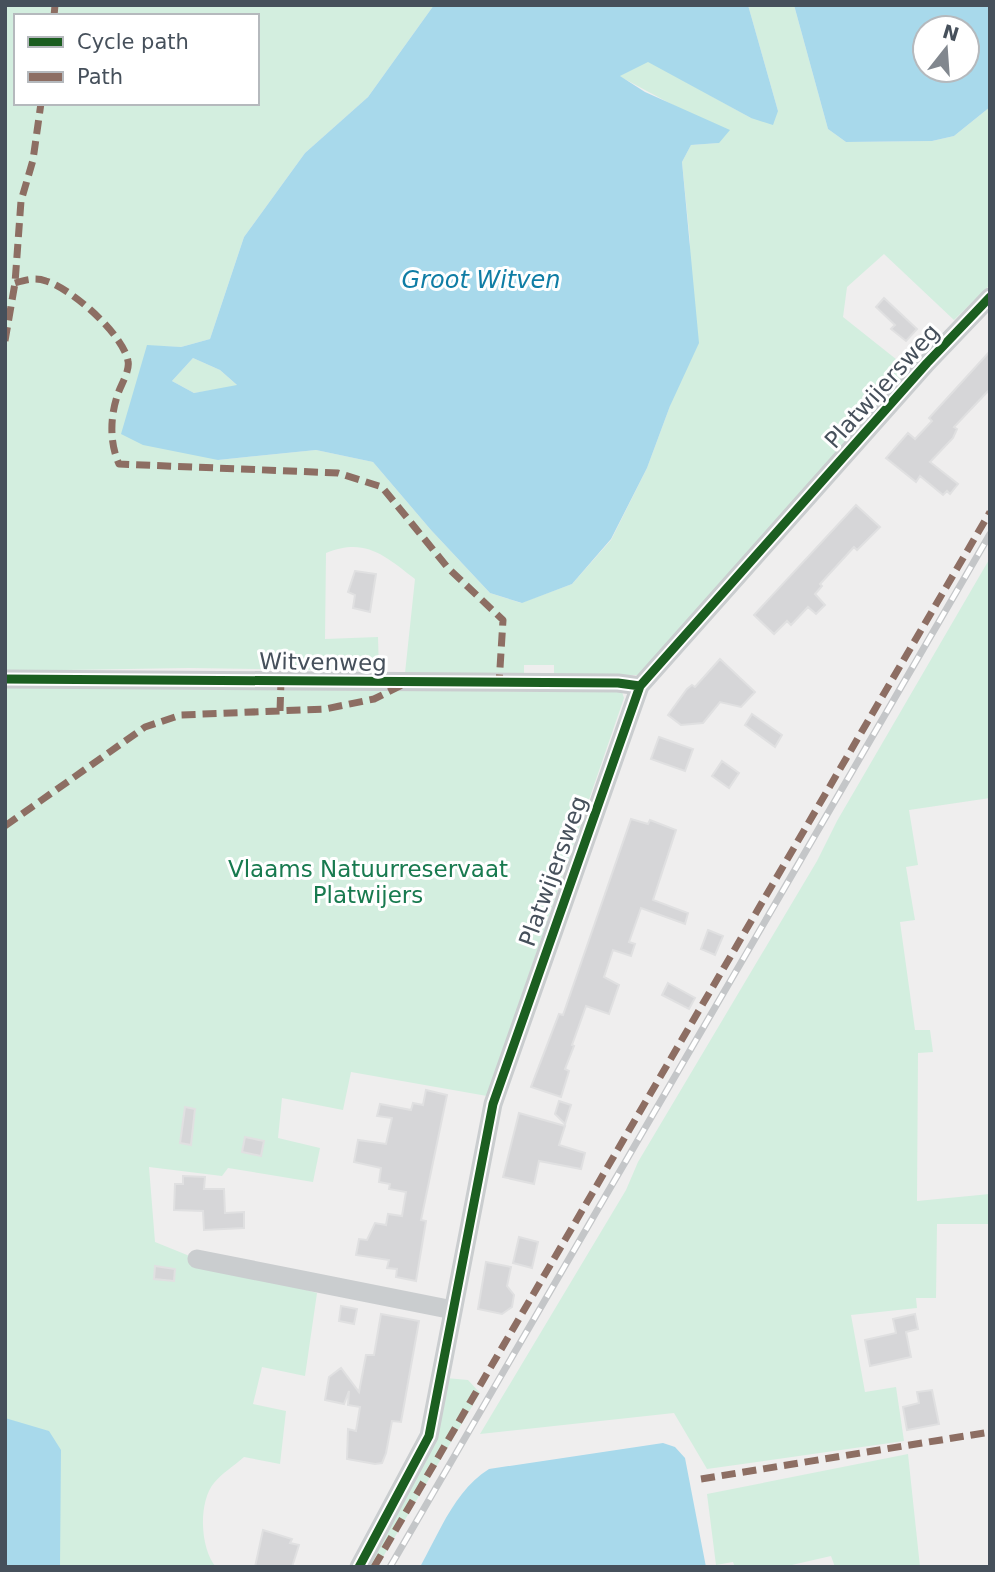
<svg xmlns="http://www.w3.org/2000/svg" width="995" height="1572" viewBox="0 0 995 1572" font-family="'DejaVu Sans',sans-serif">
	<rect width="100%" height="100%" fill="#efeeee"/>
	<path fill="#d3eedf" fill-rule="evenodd" d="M5 5H434L368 97 305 153 244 237 210 339 181 347 147 346 218 460 316 450 373 462 431 530 490 593 521 603 572 584 611 540 647 468 670 406 690 242 682 162 691 145 719 143 684 111 619 76 648 61 751 118 778 111 748 5H794L828 129 846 142 932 141 954 136 990 107V285L954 320 884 254 847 287 843 317 911 371 639 675 554 677V665H524V677L405 673 415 579C384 555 365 537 326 553L325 639 378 637 379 671 189 668 5 671ZM16 16H257V103H16Z
		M193 358 220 370 238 386 194 393 172 381Z
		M990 558V798L909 810 918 865 906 867 915 920 900 922 915 1030H930L933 1052 918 1053 917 1201 990 1194V1224H937L936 1298H916L917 1308 851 1315 865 1392 896 1387 904 1441 707 1469 674 1413 480 1434 626 1190 638 1162 817 861 837 821Z
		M5 688 622 692 624 698 487 1096 351 1072 343 1110 282 1098 278 1138 320 1148 313 1182 228 1168 222 1176 149 1167 155 1242 197 1259 317 1293 305 1376 262 1367 253 1404 286 1411 280 1464 244 1457C234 1466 222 1473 214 1483 198 1502 200 1549 216 1567H5Z
		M446 1378 468 1380 480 1393 377 1567H363Z
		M908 1454 920 1567H835L831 1556 783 1567H735L733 1562 716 1565 707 1494Z"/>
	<path fill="#a8d9eb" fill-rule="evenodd" d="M434 5H748L778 111 773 125 751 118 648 62 620 76 645 92 730 130 719 143 691 145 682 162 699 343 670 406 647 468 611 539 572 584 522 603 490 593 431 530 373 462 316 450 218 460 143 445 121 434 147 345 181 347 210 339 244 237 305 153 368 97ZM193 358 220 370 237 385 194 393 172 381Z
		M794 5H990V107L954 136 932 141 846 142 828 129ZM925 28H967V70H925Z
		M5 1418 49 1431 61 1450 60 1567H5Z
		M663 1443 675 1447 685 1458 706 1567H420C439 1533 455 1490 489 1469Z"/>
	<path fill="#d6d6d8" stroke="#e0e0e1" stroke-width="2" d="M884 298 917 329 906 341 891 329 895 325 876 307Z
		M990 351V389L954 427 957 429 953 438 930 462 958 484 950 494 947 491 943 495 920 476 916 482 886 458 908 433 915 439 932 421 929 418Z
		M856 505 880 527 857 550 854 547 820 584 822 586 815 594 825 605 816 614 808 607 791 625 787 621 774 634 754 615Z
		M355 571 376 574 370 612 353 608 355 595 348 592Z
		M720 659 755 692 741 707 720 702 703 723 681 725 668 715 687 689 692 685 695 687Z
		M752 714 782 735 775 747 745 725Z
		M659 737 693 749 685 771 651 759Z
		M722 761 739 773 729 788 712 776Z
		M631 819 648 824 650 820 676 830 653 900 688 913 685 924 641 908 629 942 635 944 631 956 613 950 604 977 619 985 609 1014 586 1006 572 1045 574 1046 565 1069 569 1071 561 1097 531 1087 559 1014 563 1015Z
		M708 930 723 936 715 955 701 949Z
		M668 983 695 998 689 1009 662 995Z
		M426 1090 447 1095 421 1220 426 1221 416 1281 396 1277 397 1269 387 1268 389 1260 356 1255 359 1239 367 1240 375 1223 386 1225 388 1214 402 1216 406 1192 389 1189 390 1184 379 1182 381 1168 354 1162 358 1140 386 1144 392 1118 377 1116 380 1104 411 1110 413 1103 423 1105Z
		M559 1101 571 1105 565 1124 555 1114Z
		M185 1107 195 1109 191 1145 180 1143Z
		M519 1113 565 1126 559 1145 585 1153 581 1169 539 1161 534 1184 503 1177Z
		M245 1137 264 1141 261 1156 242 1152Z
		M183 1176 205 1177 204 1189H224L225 1213 244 1212V1228L204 1230 203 1211 174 1210 175 1184H183Z
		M519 1237 538 1242 532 1268 513 1263Z
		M486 1262 511 1267 507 1286 514 1295 512 1307 502 1314 478 1309Z
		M155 1266 175 1269 174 1281 154 1279Z
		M341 1306 357 1309 354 1324 339 1321Z
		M381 1314 419 1321 401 1422 392 1421 386 1453 382 1463 375 1464 347 1459 348 1429 356 1431 360 1407 348 1405 349 1391 344 1404 325 1400 329 1377 341 1368 359 1392 366 1355H374Z
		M915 1314 918 1329 906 1332 911 1357 870 1366 865 1340 896 1333 893 1319Z
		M932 1390 939 1424 907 1430 903 1407 919 1403 917 1392Z
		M263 1530 292 1539 290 1543 299 1545 292 1567H255Z"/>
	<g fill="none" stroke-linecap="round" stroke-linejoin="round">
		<path stroke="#cacdcf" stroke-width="19" d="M5 679 618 683 640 686
			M197 1259 453 1310
			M359 1567 429 1436 493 1104 640 686 927 363 990 297"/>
		<defs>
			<path id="rail" d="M390 1567 990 534"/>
		</defs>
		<use href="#rail" stroke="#c4c6c8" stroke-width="7"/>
		<use href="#rail" stroke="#fff" stroke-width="4.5" stroke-dasharray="13" stroke-linecap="butt"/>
		<path stroke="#8d6e63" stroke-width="7" stroke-dasharray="14 7" stroke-linecap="butt" d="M54 16 55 5
			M15 283C25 280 35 277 46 281 72 289 123 334 128 361 130 370 122 383 119 391 110 414 109 442 119 464L338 473 382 487 448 568 503 620 499 684
			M5 341 15 283 21 201 33 160 41 103
			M280 711 281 681
			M5 826 145 727 181 715 325 709 374 699 402 685
			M701 1479 990 1432
			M374 1567 990 512"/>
		<defs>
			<path id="cycleway" d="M5 679 618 683 640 686
				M359 1567 429 1436 493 1104 640 686 927 363 990 297"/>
		</defs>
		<use href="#cycleway" stroke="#fff" stroke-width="13"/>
		<use href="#cycleway" stroke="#1b5e20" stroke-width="9"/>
	</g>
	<g text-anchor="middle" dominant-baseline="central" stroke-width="6" stroke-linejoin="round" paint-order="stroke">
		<g font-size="23" fill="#46505b" stroke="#fff">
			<text transform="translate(882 386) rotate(-48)">Platwijersweg</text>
			<text transform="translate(323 662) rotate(1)">Witvenweg</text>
			<text transform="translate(553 871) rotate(-70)">Platwijersweg</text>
		</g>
		<g font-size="23" fill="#187a4f" stroke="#fff">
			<text x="368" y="869">Vlaams Natuurreservaat<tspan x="368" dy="26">Platwijers</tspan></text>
		</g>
		<g font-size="24" font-style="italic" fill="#0f7da5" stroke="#fff">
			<text x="481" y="280">Groot Witven</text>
		</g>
	</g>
	<rect width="995" height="1572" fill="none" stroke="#46505b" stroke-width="14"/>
	<rect x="14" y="14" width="245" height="91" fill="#ffffff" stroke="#b5b9bd" stroke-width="2"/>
	<rect x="28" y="37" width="35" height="10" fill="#1b5e20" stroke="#b5b9bd" stroke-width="2"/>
	<text x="77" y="49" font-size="21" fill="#46505b">Cycle path</text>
	<rect x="28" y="72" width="35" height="10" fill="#8d6e63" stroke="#b5b9bd" stroke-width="2"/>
	<text x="77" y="84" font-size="21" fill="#46505b">Path</text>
	<g transform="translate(946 49) rotate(17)"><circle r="33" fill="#ffffff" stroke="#b5b9bd" stroke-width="2"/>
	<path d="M0-5L12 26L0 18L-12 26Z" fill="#81878e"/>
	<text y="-10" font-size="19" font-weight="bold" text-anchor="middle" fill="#46505b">N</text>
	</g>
</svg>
